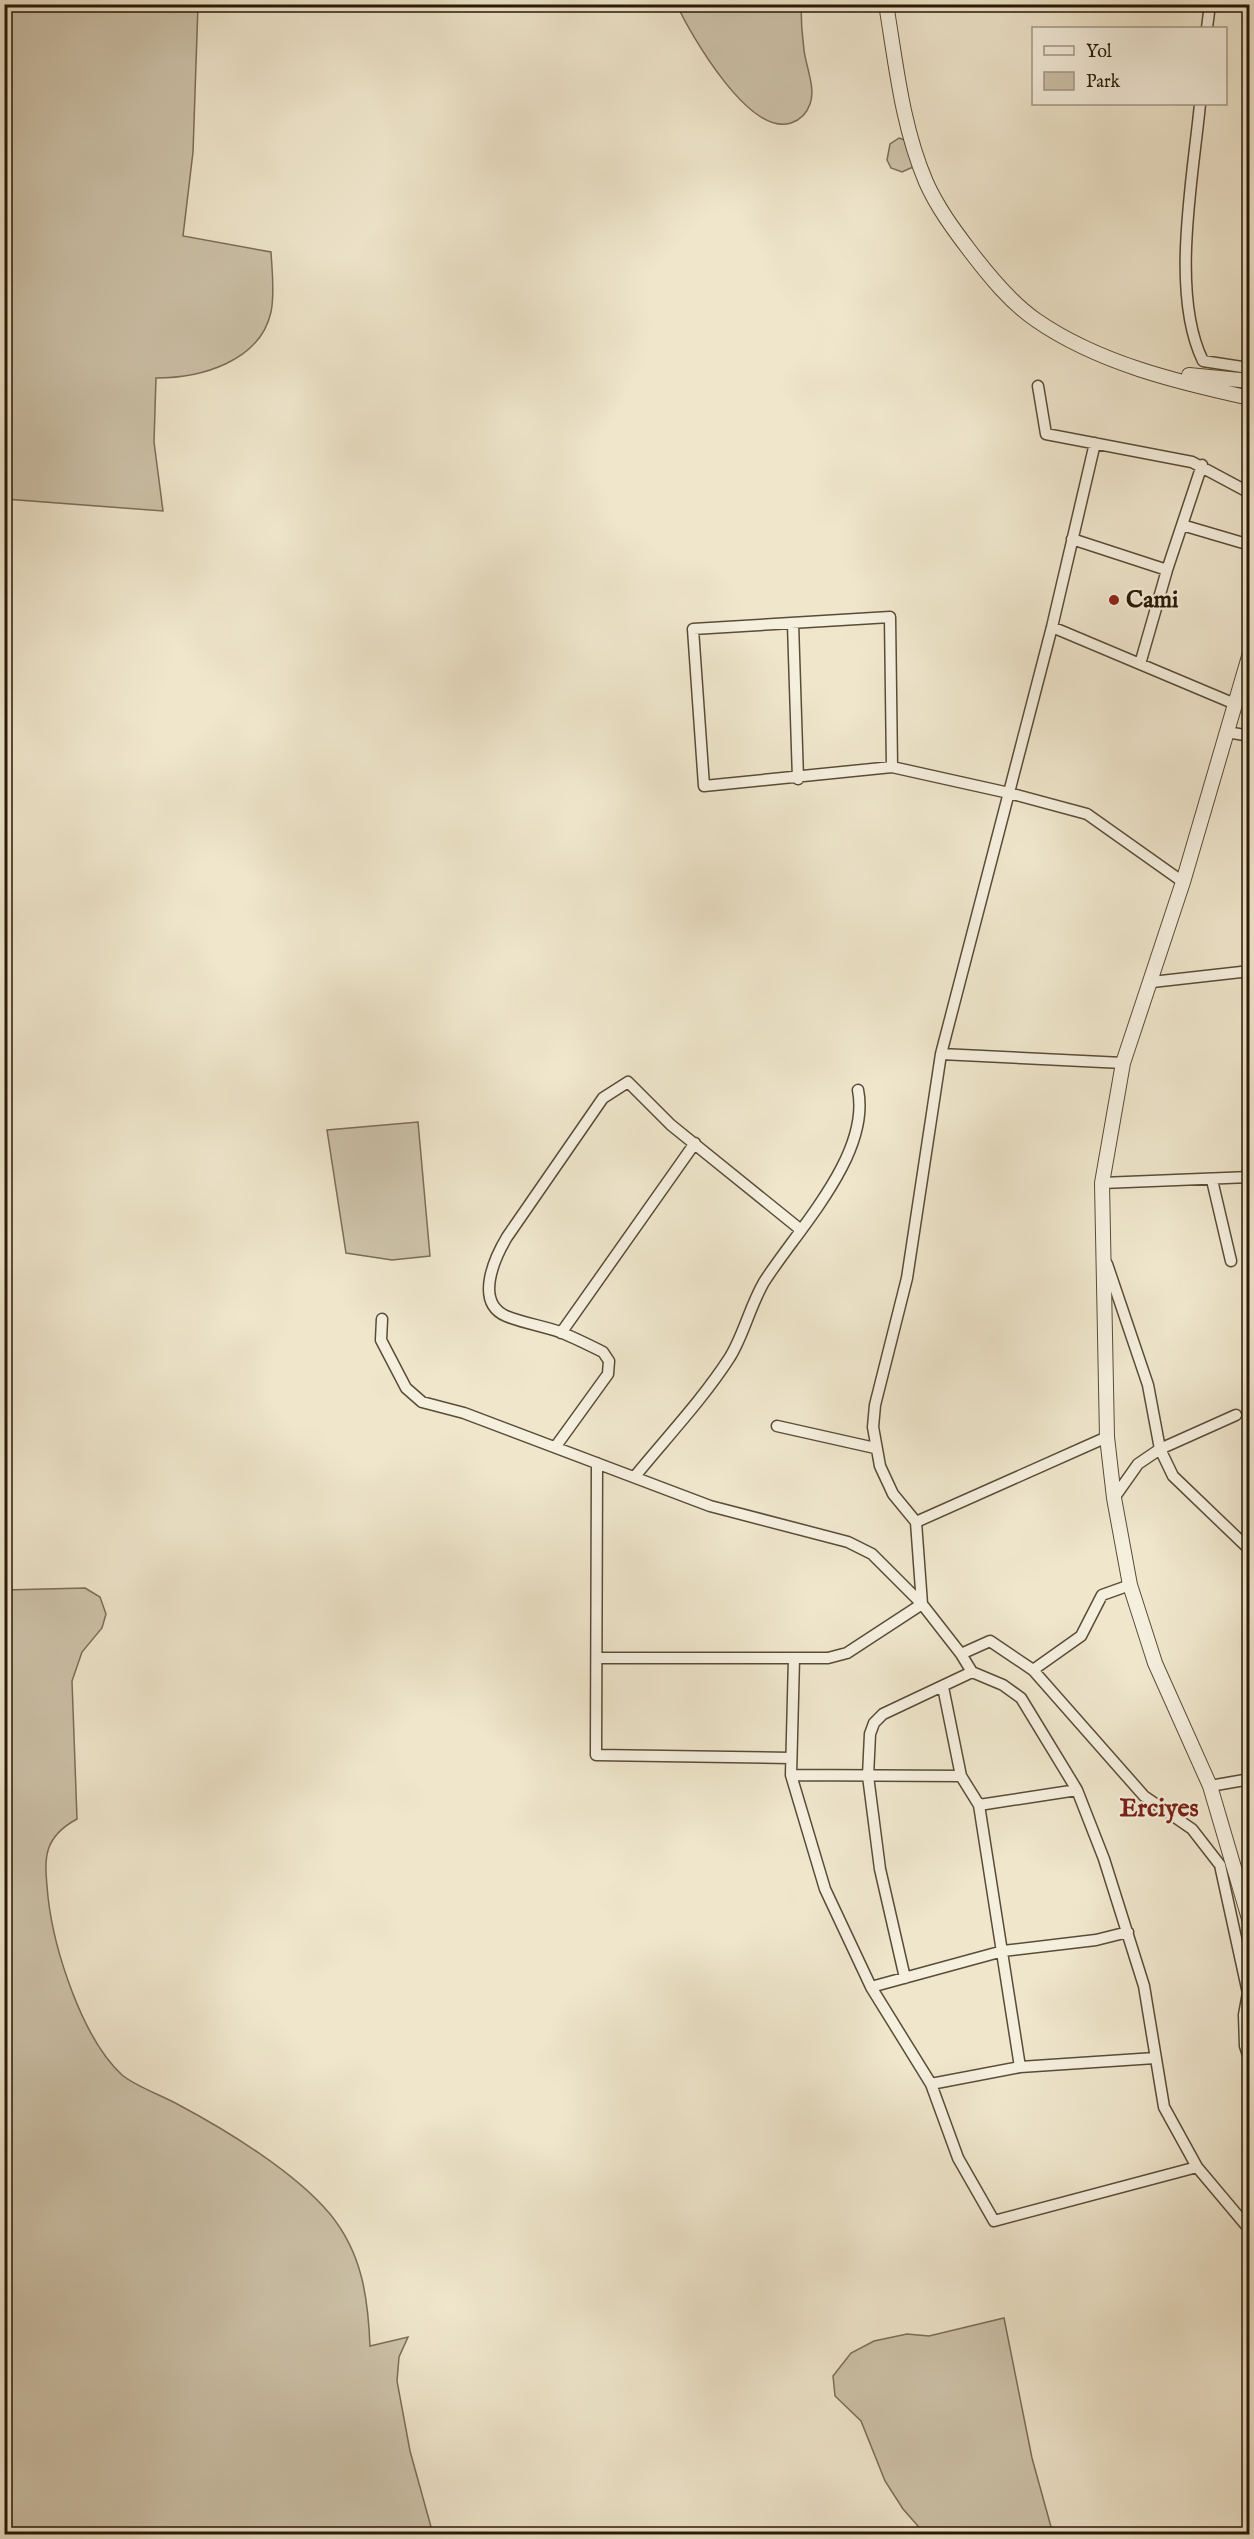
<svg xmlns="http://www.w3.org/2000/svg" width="1254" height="2539" viewBox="0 0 1254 2539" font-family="'IM FELL English',serif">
	<rect width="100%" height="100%" fill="#efe6cc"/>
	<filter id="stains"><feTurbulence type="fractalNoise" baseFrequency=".00333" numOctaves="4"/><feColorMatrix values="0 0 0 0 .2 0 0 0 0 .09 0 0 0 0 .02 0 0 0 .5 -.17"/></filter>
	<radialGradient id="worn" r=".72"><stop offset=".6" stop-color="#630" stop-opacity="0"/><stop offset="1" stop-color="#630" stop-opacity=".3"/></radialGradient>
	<path fill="#cdc3aa" stroke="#7a6e58" stroke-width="1.5" d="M4 5H198L193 152 183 236 271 252C272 271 275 293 271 312 260 362 200 378 156 378L154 442 163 511 5 499Z
		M677 5H801C801 20 802 35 804 50 806 67 816 88 810 104 807 113 800 120 791 123 750 137 691 36 677 5Z
		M899 138 905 140 913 167 902 172 891 168 887 160 890 144Z
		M418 1122 430 1256 392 1260 346 1253 327 1130Z
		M85 1588 100 1597 106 1614 102 1628 82 1652 72 1681 77 1819C40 1839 45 1862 48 1897 54 1950 82 2038 122 2075 135 2086 163 2096 179 2105 226 2130 295 2172 330 2214 362 2253 368 2297 370 2346L408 2337 399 2357 397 2381 410 2451 433 2534H5V1590Z
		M1004 2318 1032 2458 1053 2534H925L903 2509 885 2481 861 2421 835 2396 833 2376 851 2353 874 2341 907 2334 929 2336Z"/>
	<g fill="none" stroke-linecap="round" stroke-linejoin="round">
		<defs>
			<path id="minor" d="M1207 28 1210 4
				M1200 104C1193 178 1170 294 1203 361L1242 367 1250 365
				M1038 386 1046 434 1192 462 1250 493
				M1095 443 1052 627 941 1054 907 1278 875 1405 873 1427 880 1466 893 1494 916 1522 1107 1437
				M1182 525 1250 545
				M1072 539 1167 570
				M793 624 798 779
				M1052 627 1235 704
				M1140 664 1167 570 1202 465
				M1227 732 1250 736
				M892 767 890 617 693 629 704 786 892 767 1009 793 1087 814 1183 882
				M1152 982 1250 971
				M941 1054 1123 1063
				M1212 1180 1231 1261
				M1102 1183 1250 1177
				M1107 1264 1148 1385 1160 1449 1173 1476 1250 1550
				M382 1319 381 1340 406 1388 422 1402 464 1413 710 1506 848 1542 872 1554 922 1604 847 1653 828 1658H794L791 1775 825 1889 871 1987 931 2084 958 2158 994 2221 1197 2167
				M561 1333 695 1143
				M777 1426 875 1448
				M556 1446 608 1374 609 1361 603 1352C589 1345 575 1338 560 1332 543 1326 523 1323 506 1316 474 1302 495 1257 507 1237L603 1098 628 1082 671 1125 801 1230
				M597 1463 596 1755 791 1758
				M636 1475C667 1437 703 1399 730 1357 744 1334 750 1306 764 1282 797 1230 871 1155 858 1090
				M1114 1498 1138 1464 1160 1449 1236 1415
				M916 1522 922 1604 961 1654 972 1672 1003 1685 1021 1698 1077 1790 1104 1859 1144 1986 1164 2107 1197 2167 1250 2230
				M961 1654 990 1641 1033 1670 1144 1796 1192 1829 1220 1865 1248 1993 1244 2015 1245 2046 1250 2061
				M597 1658H794
				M1033 1670 1081 1636 1102 1595 1130 1585
				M943 1687 961 1776 979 1805 1020 2067
				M791 1775 961 1776
				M1210 1786 1250 1779
				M979 1805 1077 1790
				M905 1978 880 1869 868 1776 870 1734 874 1723 883 1714 972 1672
				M871 1987 1003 1951 1096 1940 1128 1932
				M931 2084 1020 2067 1155 2058"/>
			<path id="tertiary" d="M886 4C896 64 902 126 926 182 937 207 954 230 970 251 989 276 1011 303 1036 320 1098 363 1177 382 1250 398
				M1189 375 1250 381
				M1250 653 1183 882 1123 1063 1102 1183 1107 1437 1114 1498 1130 1585 1155 1663 1210 1786 1250 1922"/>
		</defs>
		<use href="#minor" stroke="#5a4c37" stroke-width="13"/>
		<use href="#tertiary" stroke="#5a4c37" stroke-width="16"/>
		<use href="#minor" stroke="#f5efde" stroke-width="10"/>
		<use href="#tertiary" stroke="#f5efde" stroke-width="14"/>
	</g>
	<circle fill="#8f2418" stroke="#f5efde" stroke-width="2" cx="1114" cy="600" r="6"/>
	<g text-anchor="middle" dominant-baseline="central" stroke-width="4.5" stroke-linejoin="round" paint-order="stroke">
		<g font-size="24" font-weight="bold" fill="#281905" stroke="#f5efde" text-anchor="start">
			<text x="1126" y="600">Cami</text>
		</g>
		<g font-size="26" font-weight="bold" fill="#7a1f14" stroke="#f5efde">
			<text x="1159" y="1808">Erciyes</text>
		</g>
	</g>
	<rect width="1254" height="2539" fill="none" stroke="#efe6cc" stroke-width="24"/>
	<rect x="6" y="6" width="1242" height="2527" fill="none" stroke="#281905" stroke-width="3"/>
	<rect x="12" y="12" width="1230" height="2515" fill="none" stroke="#281905" stroke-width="1.5"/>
	<rect x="1032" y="27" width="195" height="78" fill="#f5efde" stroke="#a39987" stroke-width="1.5"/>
	<rect x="1044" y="46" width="30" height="9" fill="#f5efde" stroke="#a39987" stroke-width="1.5"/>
	<text x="1086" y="57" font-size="18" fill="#281905">Yol</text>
	<rect x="1044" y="72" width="30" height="18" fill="#cdc3aa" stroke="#a39987" stroke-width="1.5"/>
	<text x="1086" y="87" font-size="18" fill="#281905">Park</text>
	<rect width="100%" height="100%" filter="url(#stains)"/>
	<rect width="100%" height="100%" fill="url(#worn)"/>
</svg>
